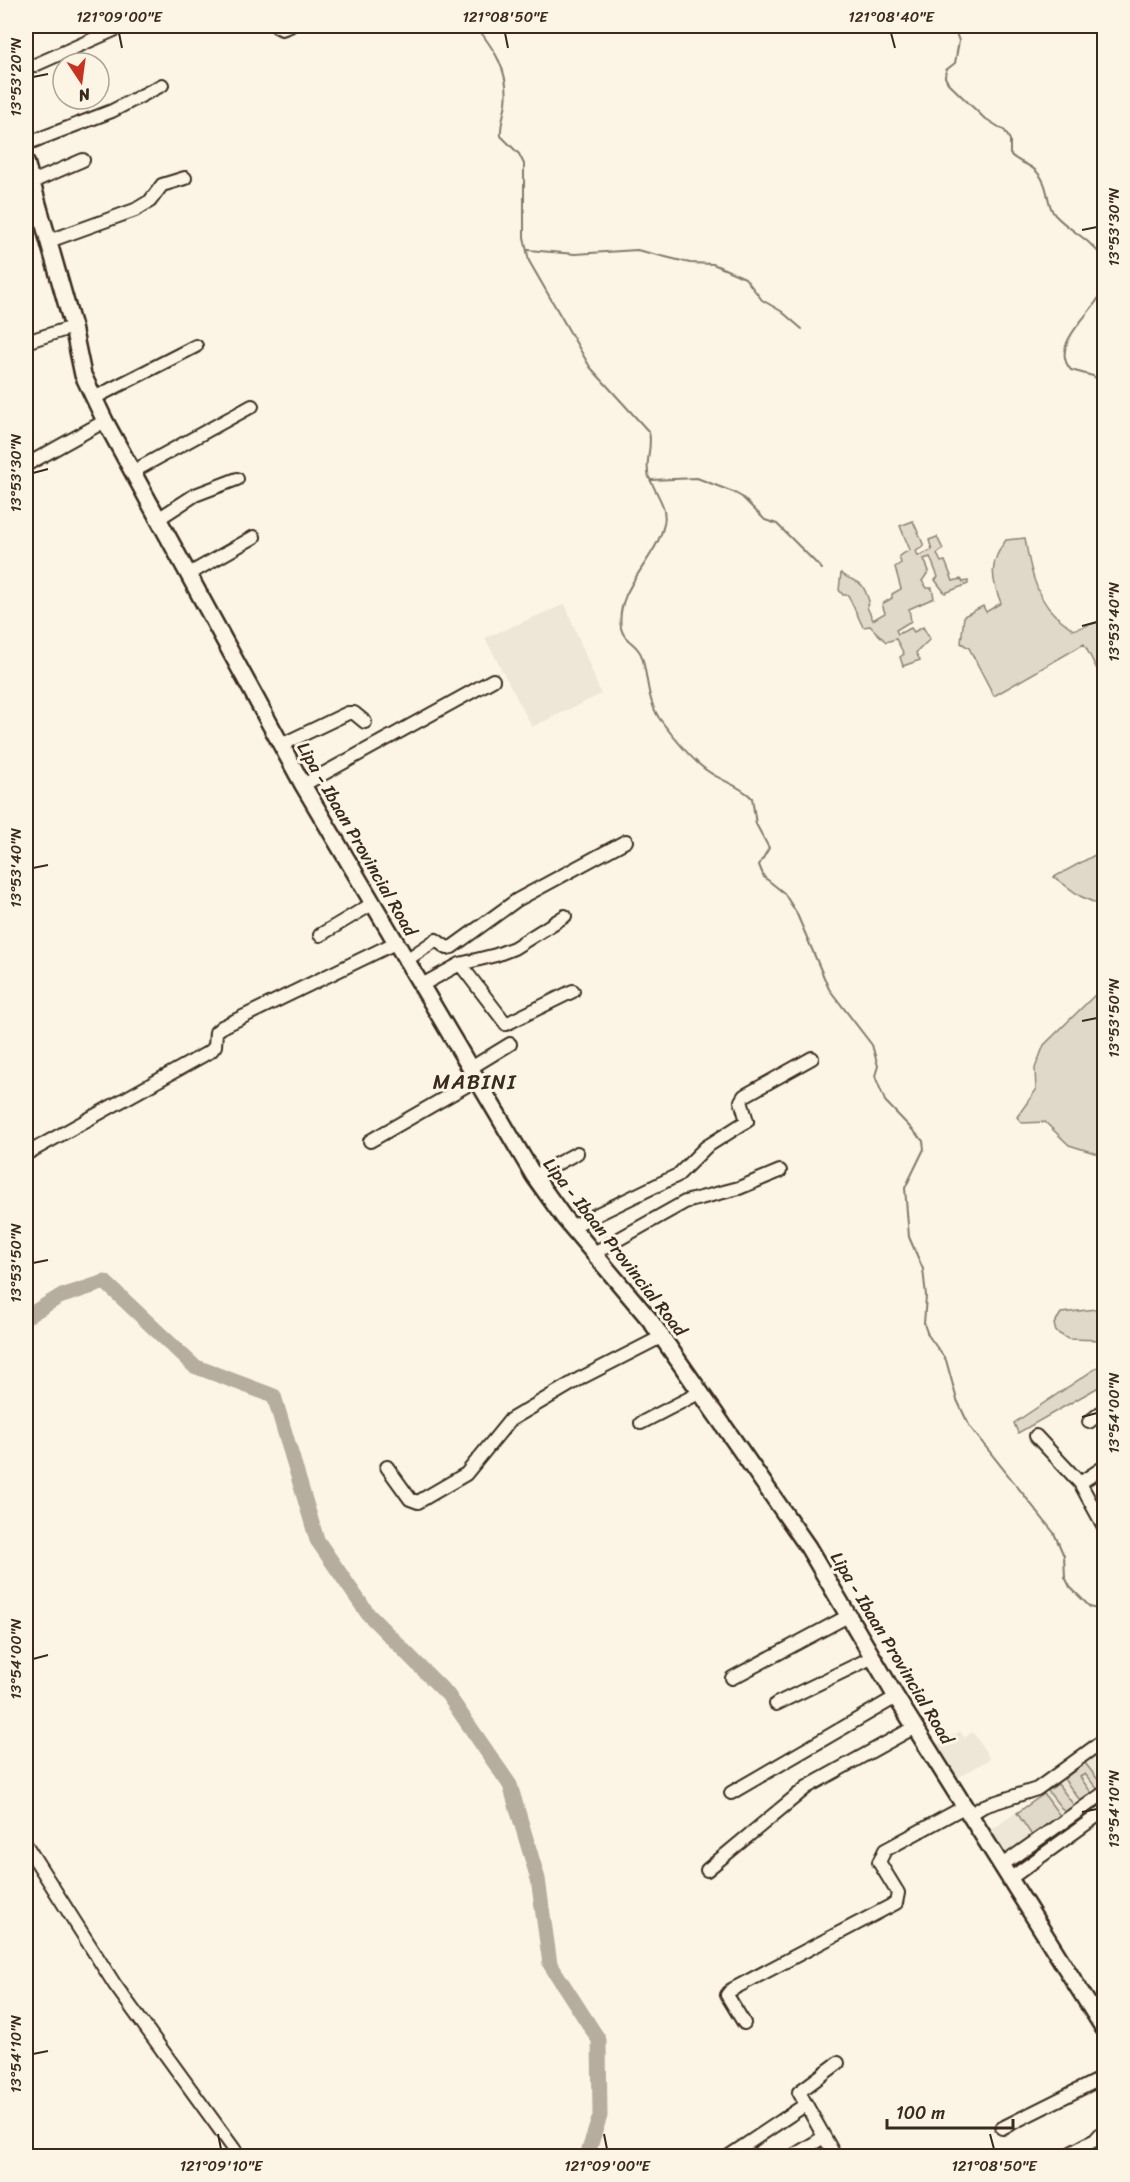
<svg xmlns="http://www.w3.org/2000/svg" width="1130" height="2182" viewBox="0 0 1130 2182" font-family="Sriracha,sans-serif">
	<rect width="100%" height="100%" fill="#fcf5e5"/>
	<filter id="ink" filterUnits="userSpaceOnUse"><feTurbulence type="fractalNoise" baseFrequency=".0167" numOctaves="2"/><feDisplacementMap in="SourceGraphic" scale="12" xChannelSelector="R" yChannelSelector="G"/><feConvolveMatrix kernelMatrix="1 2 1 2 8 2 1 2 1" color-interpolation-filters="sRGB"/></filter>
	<g filter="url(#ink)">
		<path fill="#eee6d6" d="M565 604 601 694 532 727 485 638Z
			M960 1731 964 1737 973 1732 990 1759 954 1780 931 1749Z
			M1104 1749V1791L1003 1863 986 1834Z"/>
		<path fill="#e0d8c8" stroke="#8e8173" stroke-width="1.5" d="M913 521 924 546 916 551 918 556 932 550 929 540 937 537 943 549 937 554 941 562 945 561 953 581 961 579 963 582 968 581V584L945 593 935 580 938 577 930 557 924 559 929 571 922 581 927 588H932L934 598 909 609 911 621 896 630 898 634 911 628 914 632 923 627 930 639 916 653 920 660 903 666 900 657 904 654 896 639 886 642 870 626 863 627 848 595H843L839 590 841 573C858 587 860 574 869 601L867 607 873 620 885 613 882 604 892 598V594L901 589 895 567 901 563 899 556 910 550 900 526Z
			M1025 538C1029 563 1035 596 1054 614 1060 620 1067 624 1073 630L1104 620V670L1099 673 1084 644 994 696 969 648 961 643 964 616 983 606 986 612 1001 603C991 579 989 562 1006 540Z
			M1104 850V907L1080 896 1054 877Z
			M1104 986V1156L1069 1145 1045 1122 1022 1123 1017 1117 1036 1090 1035 1068 1044 1045Z
			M1104 1308V1340L1068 1339 1056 1332 1054 1324 1061 1313Z
			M1104 1363V1384L1018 1433 1014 1423Z
			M1085 1763 1103 1786 1098 1790 1085 1774 1080 1777 1093 1795 1082 1803 1064 1779Z
			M1058 1784 1076 1808 1066 1814 1048 1791Z
			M1044 1794 1061 1817 1033 1837 1017 1813Z
			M1104 1799V1804L1021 1865 1018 1863 1029 1852Z"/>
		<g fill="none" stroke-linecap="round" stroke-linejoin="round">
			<path stroke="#85796b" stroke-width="2" d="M476 26C494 49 510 72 506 103 504 115 500 125 501 136L519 154 524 164V237L529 261 590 367 649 432C653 447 644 463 649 477 655 492 668 507 664 524 656 561 615 588 621 628 624 642 638 643 642 657 648 677 647 699 659 718 671 734 692 761 709 772 722 781 741 786 752 798L756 824 769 848 759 865 764 877 784 893 796 912 829 989 872 1045 878 1066 875 1076 885 1101 923 1141 924 1149 905 1188 909 1237 923 1269 926 1296 924 1324 928 1335 946 1360 957 1400 970 1427 1054 1533 1064 1556 1065 1577 1070 1587 1090 1607 1104 1611
				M947 26 955 30 959 41 955 63 946 70 945 77 948 83 983 117 1005 131 1010 140V154C1018 163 1029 163 1037 172 1050 185 1046 206 1055 215 1071 232 1089 238 1104 259
				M528 250 575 254 637 250 690 263 713 264 745 278 762 300 781 311 802 329
				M1104 288C1097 311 1047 343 1071 370L1093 376 1104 384
				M651 480 697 478 733 492 742 497 765 520 777 524 822 569"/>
			<path stroke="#b7ad9e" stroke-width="15" d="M26 1317 59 1297 105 1282 194 1366 274 1396 317 1540 368 1614 448 1695 510 1785 538 1879 550 1964 599 2040 600 2116 587 2156"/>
			<defs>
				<path id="minor" d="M276 26 282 29 290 26
					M26 69 123 26
					M26 144 112 111 162 85
					M32 182 83 160
					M49 241 135 210 150 201 162 185 185 178
					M26 342 73 327
					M94 398 196 346
					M26 465 105 421
					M132 472 252 406
					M158 519 195 495 237 479
					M189 574 254 537
					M281 745 348 713H354L365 722
					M303 785 493 680
					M320 935 372 904
					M405 961 436 940 447 948 452 947 517 900 626 841
					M460 964 496 955 514 948 565 916
					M420 986 460 964 506 1024 573 991
					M469 1069 510 1044
					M370 1141 476 1080
					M26 1154 211 1051 215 1046 216 1032 222 1027 395 943
					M534 1176 577 1153
					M571 1227 678 1175 706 1147 747 1121 741 1101 744 1096 812 1058
					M594 1253 685 1202 739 1188 780 1171
					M1089 1422 1104 1410
					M641 1423 699 1393
					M1036 1436 1080 1483 1104 1527
					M387 1467 410 1499 418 1502 466 1474 510 1420 581 1378 661 1337
					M1080 1483 1104 1467
					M732 1678 850 1615
					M776 1704 873 1657
					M731 1793 896 1697
					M971 1814 984 1806 1037 1789 1104 1740
					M26 1845 115 1985 239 2156
					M1002 1865 1104 1793
					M707 1870 807 1787 915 1727
					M1011 1878 1104 1811
					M744 2023 727 1995 731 1990 896 1903 898 1893 879 1862 885 1850 966 1806
					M1002 2128 1104 2077
					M729 2156 805 2105
					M793 2156 824 2137
					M835 2156 799 2092 838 2063
					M1065 2156 1095 2140 1104 2130"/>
				<path id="major" d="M26 162 73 327 83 375 105 421 303 785 534 1176 564 1218 650 1320 808 1547 896 1697 1104 2029"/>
			</defs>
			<use href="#minor" stroke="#3b2a1e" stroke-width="16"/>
			<use href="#major" stroke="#3b2a1e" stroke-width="20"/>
			<use href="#minor" stroke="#fcf5e5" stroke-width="12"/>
			<use href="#major" stroke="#fcf5e5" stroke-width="15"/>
		</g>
	</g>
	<path fill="none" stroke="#3b2a1e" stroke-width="2" d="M119 33 122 48M505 33 508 48M891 33 895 48M33 77 48 74M1082 230 1097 227M33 473 48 469M1082 626 1097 622M33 868 48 865M1082 1021 1097 1018M33 1263 48 1260M1082 1417 1097 1413M33 1659 48 1655M1082 1812 1097 1809M33 2054 48 2051M218 2134 221 2149M604 2134 607 2149M990 2134 994 2149"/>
	<g text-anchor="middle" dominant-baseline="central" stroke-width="6" stroke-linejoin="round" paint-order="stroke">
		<g font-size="18" fill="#3b2a1e" stroke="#fcf5e5">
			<text transform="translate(357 839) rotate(60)">Lipa - Ibaan Provincial Road</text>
			<text transform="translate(615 1247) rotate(52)">Lipa - Ibaan Provincial Road</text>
			<text transform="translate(892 1648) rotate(59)">Lipa - Ibaan Provincial Road</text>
		</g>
		<g font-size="21" letter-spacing="1.5" fill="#3b2a1e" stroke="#fcf5e5">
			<text x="475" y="1082">MABINI</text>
		</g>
	</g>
	<rect width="1130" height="2182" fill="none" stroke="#fcf5e5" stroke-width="66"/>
	<g transform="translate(81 81) rotate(167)"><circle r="28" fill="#fcf5e5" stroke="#afa495" stroke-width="1.5"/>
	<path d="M0-4.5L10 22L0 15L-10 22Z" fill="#c8321e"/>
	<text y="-9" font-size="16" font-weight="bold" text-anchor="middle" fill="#3b2a1e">N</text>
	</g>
	<path d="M887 2119v9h126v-9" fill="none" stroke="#3b2a1e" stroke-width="3"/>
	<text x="896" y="2119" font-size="18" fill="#3b2a1e" stroke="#fcf5e5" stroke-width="4.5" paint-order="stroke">100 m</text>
	<rect x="33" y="33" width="1064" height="2116" fill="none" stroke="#3b2a1e" stroke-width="2"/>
	<g font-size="15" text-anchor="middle" fill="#3b2a1e">
		<text x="119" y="22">121°09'00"E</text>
		<text x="505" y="22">121°08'50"E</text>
		<text x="891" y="22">121°08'40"E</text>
		<text transform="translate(16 77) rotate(-90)" y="5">13°53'20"N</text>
		<text transform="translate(1114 227) rotate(-90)" y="5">13°53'30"N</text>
		<text transform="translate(16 473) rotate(-90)" y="5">13°53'30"N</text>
		<text transform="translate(1114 622) rotate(-90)" y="5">13°53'40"N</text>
		<text transform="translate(16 868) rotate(-90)" y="5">13°53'40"N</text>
		<text transform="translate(1114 1018) rotate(-90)" y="5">13°53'50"N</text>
		<text transform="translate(16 1263) rotate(-90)" y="5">13°53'50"N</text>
		<text transform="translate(1114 1413) rotate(-90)" y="5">13°54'00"N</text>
		<text transform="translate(16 1659) rotate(-90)" y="5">13°54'00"N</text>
		<text transform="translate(1114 1809) rotate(-90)" y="5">13°54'10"N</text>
		<text transform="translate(16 2054) rotate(-90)" y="5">13°54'10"N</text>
		<text x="221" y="2171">121°09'10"E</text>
		<text x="607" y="2171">121°09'00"E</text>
		<text x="994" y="2171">121°08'50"E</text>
	</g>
</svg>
